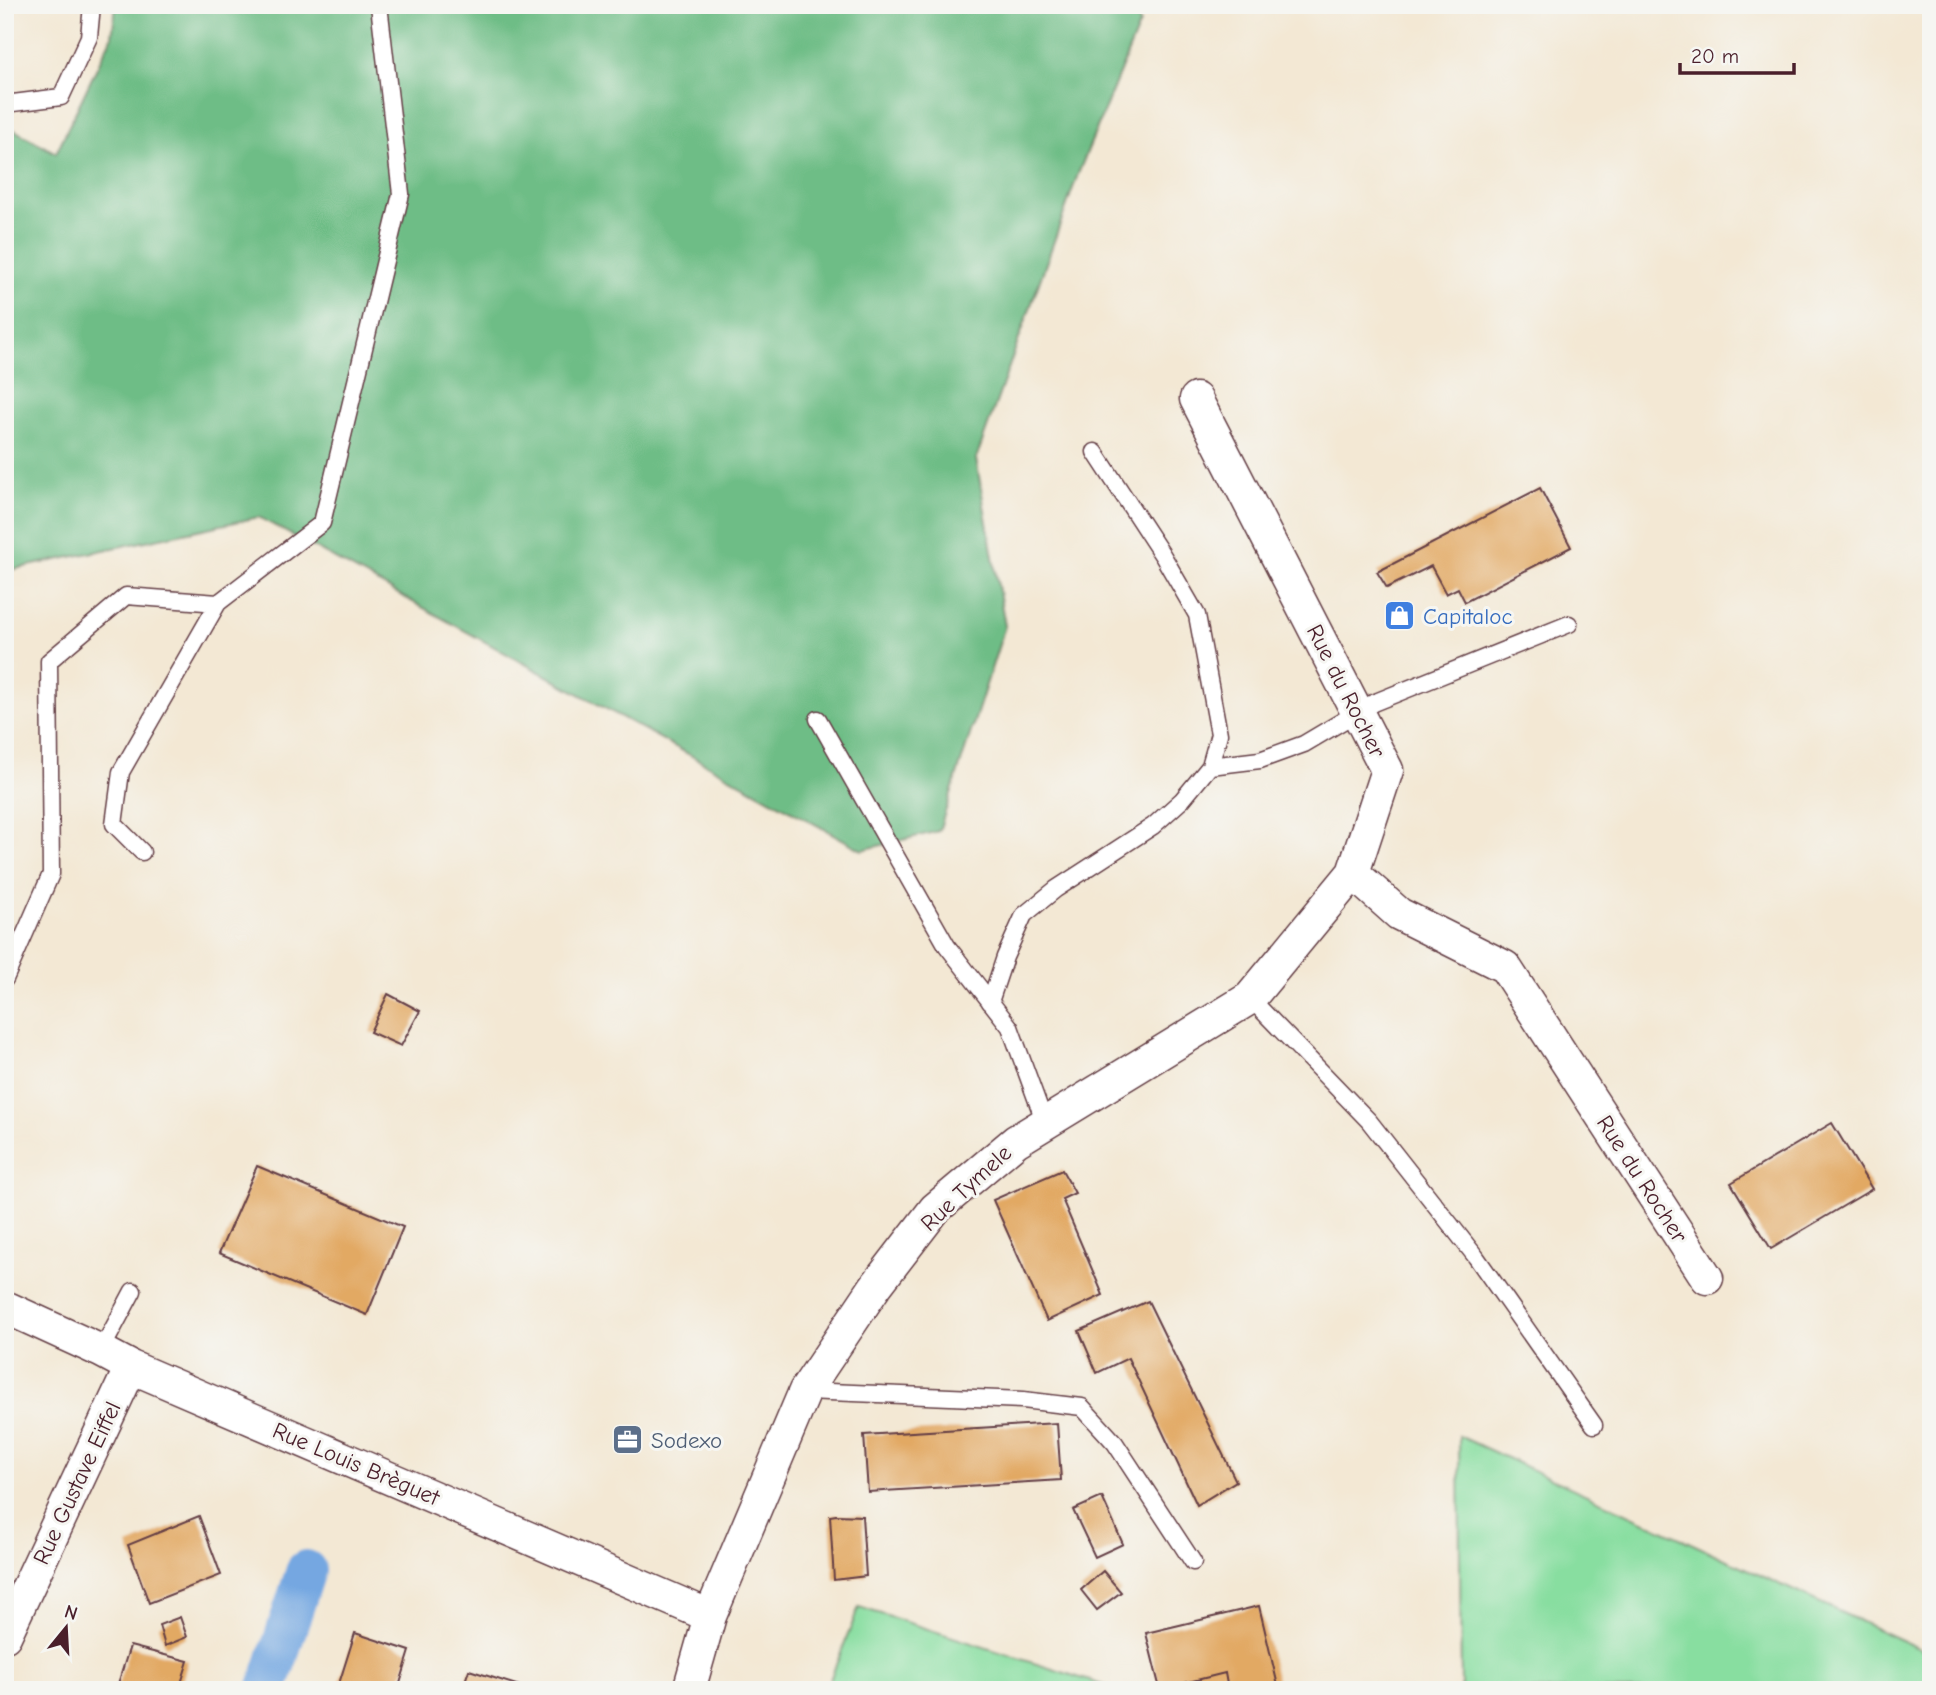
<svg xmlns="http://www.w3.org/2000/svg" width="1936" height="1695" viewBox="0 0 1936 1695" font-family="'Comic Neue',sans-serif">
	<rect width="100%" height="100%" fill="#f6f6f2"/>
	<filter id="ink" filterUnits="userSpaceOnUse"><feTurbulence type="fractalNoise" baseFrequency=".0143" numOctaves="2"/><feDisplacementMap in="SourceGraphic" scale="14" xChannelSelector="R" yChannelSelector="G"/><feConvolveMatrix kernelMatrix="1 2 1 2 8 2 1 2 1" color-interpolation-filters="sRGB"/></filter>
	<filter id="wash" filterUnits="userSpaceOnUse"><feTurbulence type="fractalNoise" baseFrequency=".00686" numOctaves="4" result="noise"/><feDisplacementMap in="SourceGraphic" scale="28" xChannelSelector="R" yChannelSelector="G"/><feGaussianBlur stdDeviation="1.57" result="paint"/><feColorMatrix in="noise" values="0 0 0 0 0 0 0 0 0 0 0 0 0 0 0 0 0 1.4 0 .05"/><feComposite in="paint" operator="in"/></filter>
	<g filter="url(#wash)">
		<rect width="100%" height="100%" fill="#f3e8d4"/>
		<path fill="#88dea0" stroke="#697e66" stroke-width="2" d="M1459 1436 1931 1654V1690H1461Z
			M859 1607 1118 1690H826Z"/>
		<path fill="#6ebd86" stroke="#5c6e58" stroke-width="2" d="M116 5H1131L1140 23 1078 174 976 459 1005 626 939 831 862 850 259 517 5 571V125L56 153 112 36Z"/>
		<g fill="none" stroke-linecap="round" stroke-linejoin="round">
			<path stroke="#75a7e1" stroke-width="40" d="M267 1690 306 1570"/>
		</g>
		<g id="blocks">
			<path fill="#e2a963" d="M1540 488 1571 547 1465 602 1458 588 1446 594 1431 566 1387 588 1377 572Z
				M388 994 420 1011 401 1046 370 1032Z
				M1832 1123 1872 1189 1771 1249 1731 1183Z
				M257 1166 403 1227 367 1315 219 1253Z
				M1062 1170 1075 1193 1062 1199 1103 1295 1047 1321 993 1200Z
				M1148 1301 1236 1481 1197 1505 1128 1358 1097 1373 1079 1331Z
				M1057 1423 1061 1480 868 1492 864 1435Z
				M1102 1497 1123 1544 1095 1557 1073 1510Z
				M836 1515 862 1516 866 1576 834 1580 830 1516Z
				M199 1516 221 1575 149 1603 128 1545Z
				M1103 1571 1121 1592 1097 1610 1081 1590Z
				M1259 1606 1279 1690H1228L1225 1673 1160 1689 1146 1633Z
				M180 1617 187 1637 165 1646 159 1625Z
				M355 1633 410 1651 398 1690H337Z
				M130 1646 188 1661 179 1690H116Z
				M469 1670 529 1689V1690H462Z"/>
		</g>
	</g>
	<g filter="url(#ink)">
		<use href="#blocks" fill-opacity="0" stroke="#633d44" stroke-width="2"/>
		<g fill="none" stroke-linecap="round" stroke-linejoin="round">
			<defs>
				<path id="service" d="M5 104 61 97 89 37 92 5
					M818 719 947 946 1010 1027 1045 1123
					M1210 766 1260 760 1304 744 1373 703 1569 624
					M142 852 114 824 121 772 218 603
					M5 979 51 874 49 661 126 596 218 603 322 523 401 194 379 5
					M1250 998 1369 1121 1476 1257 1594 1425
					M990 1002 1005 957 1024 915 1056 889 1153 826 1182 800 1210 766 1219 734 1197 615 1163 556 1095 452
					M101 1351 133 1291
					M805 1391 1023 1400 1082 1407 1115 1443 1193 1562"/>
				<path id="minor" d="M1196 399 1387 770 1353 873 1399 914 1505 967 1707 1278
					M5 1307 101 1351 131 1367 710 1616
					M5 1636 131 1367
					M689 1690 710 1616 805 1391 875 1287 935 1209 1016 1141 1250 998 1353 873"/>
			</defs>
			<use href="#service" stroke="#633d44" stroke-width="19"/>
			<use href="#minor" stroke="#633d44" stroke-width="35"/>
			<use href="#service" stroke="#fff" stroke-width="16"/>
			<use href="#minor" stroke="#fff" stroke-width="32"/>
		</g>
	</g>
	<defs>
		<symbol id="shop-square" viewBox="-11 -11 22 22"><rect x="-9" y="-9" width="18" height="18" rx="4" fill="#3f7fe0" stroke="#f6f6f2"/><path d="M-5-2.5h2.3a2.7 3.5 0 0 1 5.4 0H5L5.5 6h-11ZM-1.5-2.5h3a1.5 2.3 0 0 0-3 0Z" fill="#fff"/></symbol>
		<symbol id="office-square" viewBox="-11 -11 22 22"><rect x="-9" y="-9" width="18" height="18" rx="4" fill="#5c6f8a" stroke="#f6f6f2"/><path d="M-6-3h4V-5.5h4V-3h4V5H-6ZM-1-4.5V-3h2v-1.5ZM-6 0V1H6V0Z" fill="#fff"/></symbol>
	</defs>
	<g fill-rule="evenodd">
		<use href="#shop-square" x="1382" y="598" width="35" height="35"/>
		<use href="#office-square" x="610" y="1422" width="35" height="35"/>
	</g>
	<g text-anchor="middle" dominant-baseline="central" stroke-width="6" stroke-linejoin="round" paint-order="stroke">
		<g font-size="23" fill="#366cbe" stroke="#f6f6f2" text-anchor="start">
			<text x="1423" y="616">Capitaloc</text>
		</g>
		<g font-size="23" fill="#4a1f2b" stroke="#f6f6f2">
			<text transform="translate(1346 691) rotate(63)">Rue du Rocher</text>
			<text transform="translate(1642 1179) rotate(57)">Rue du Rocher</text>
			<text transform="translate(966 1188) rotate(-43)">Rue Tymele</text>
			<text transform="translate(356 1464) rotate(23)">Rue Louis Brèguet</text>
			<text transform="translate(77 1483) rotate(-65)">Rue Gustave Eiffel</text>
		</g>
		<g font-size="23" fill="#4e5e75" stroke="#f6f6f2" text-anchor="start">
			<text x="651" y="1440">Sodexo</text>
		</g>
	</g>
	<rect width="1936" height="1695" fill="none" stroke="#f6f6f2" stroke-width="28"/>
	<g transform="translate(66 1628) rotate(18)" stroke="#f6f6f2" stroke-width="5" paint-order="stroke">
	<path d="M0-5L12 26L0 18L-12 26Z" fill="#4a1f2b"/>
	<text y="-10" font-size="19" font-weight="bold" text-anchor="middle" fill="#4a1f2b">N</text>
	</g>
	<path d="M1680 63v10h114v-10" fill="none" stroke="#4a1f2b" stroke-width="3.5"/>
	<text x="1691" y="63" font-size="21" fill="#4a1f2b" stroke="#f6f6f2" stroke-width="5" paint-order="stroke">20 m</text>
</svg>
